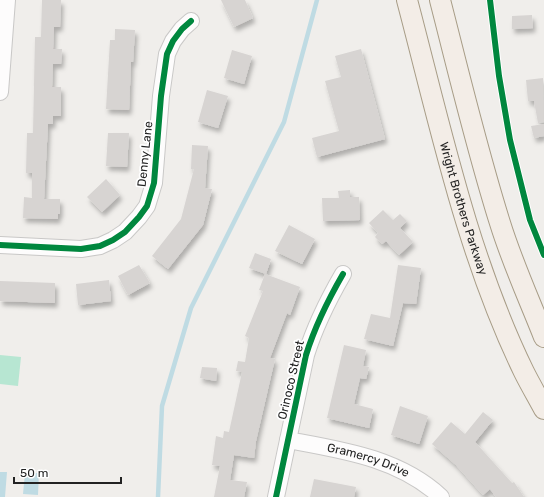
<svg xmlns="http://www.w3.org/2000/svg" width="544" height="497" viewBox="0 0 544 497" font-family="Rubik,sans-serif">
	<defs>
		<filter id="shadow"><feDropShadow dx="2.5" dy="4.5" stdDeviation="2" flood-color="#0004"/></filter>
	</defs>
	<rect width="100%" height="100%" fill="#f0eeeb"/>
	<path fill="#b7e6d2" d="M0 355 21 357 18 386 0 384Z"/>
	<path fill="#bfdbe3" d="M0 472H7L5 497H0Z
		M25 473H39L38 495 23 494Z"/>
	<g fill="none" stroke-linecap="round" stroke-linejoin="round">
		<path stroke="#bfdbe3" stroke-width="4.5" d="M158 497 162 406 191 308 284 122 317 0"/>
	</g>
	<path fill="#d7d4d2" filter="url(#shadow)" d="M42 0H61L60 27H54L53 49H62L61 64H53L52 87H61V116H53V124H48L44 199H60V214H58V219L23 218 24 197 32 198V173H26L27 133H33L35 37H41Z
		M221 0H245L253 18 234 27Z
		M532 15 533 28 512 29V16Z
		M115 29 135 30 133 62H131L129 110 106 109 110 40H115Z
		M361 49 385 139 317 157 312 138 339 131 325 81 341 77 335 56Z
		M232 50 252 56 244 84 224 78Z
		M543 78 544 122 538 123 534 101H528L526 80Z
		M207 90 228 96 218 128 198 122Z
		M544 124V136L534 138 531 126Z
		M108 133H129L127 167 106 166Z
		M192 145 208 146 205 188 212 189 203 225 168 269 152 256 181 219 194 169H191Z
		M106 179 120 195 102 212 87 197Z
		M350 190V197H359L360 220 323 221 322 198H339L338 191Z
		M383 210 393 220 400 214 407 221 400 228 413 242 399 255 386 241 382 244 375 237 378 233 369 223Z
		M289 225 315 239 302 264 275 251Z
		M255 253 271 259 266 274 249 268Z
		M139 265 150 283 128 295 118 276Z
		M398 265 421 268 416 304 403 303 393 346 364 339 371 314 390 318Z
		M265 274 300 287 290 315 287 313 270 358 275 359 256 441 254 458 234 455 230 480 247 482 244 497H214L220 466 212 465 216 436 223 438 224 431 229 432 242 372 236 371 238 361 245 362 249 338 245 336 263 291 259 290Z
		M109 280 111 301 78 305 76 284Z
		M0 281 55 283V303L0 301Z
		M344 345 366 350 363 366 369 367 366 379 360 378 354 404 373 409 369 428 327 418Z
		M202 367 217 368 216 381 200 378Z
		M400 406 428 416 419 444 391 435Z
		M483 412 493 420 475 442 512 483 514 482 524 497H496L490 489 483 495 456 465 432 444 451 422 465 434Z
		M314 479 356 487 354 497H310Z"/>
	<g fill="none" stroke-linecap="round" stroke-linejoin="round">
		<defs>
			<g id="minor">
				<path d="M0 92 7 0"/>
				<path d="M0 245 81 249 100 246 113 240 125 232 139 217 147 206 154 183 161 96 167 54 173 41 182 29 191 21"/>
				<path id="s1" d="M288 440C342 450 399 458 441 497"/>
				<path d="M276 497 306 355C315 326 328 300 343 274"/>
			</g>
			<g id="major">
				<path id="s2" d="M407 0C440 125 467 255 524 372 530 384 537 396 544 409"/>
				<path d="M440 0C459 74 477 150 500 223 512 262 529 299 544 337"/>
			</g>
		</defs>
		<use href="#minor" stroke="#c9c8c7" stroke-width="18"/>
		<use href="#major" stroke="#a79c86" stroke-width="22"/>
		<use href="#minor" stroke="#fdfcfc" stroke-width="16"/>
		<use href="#major" stroke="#f3ede7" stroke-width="20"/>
		<defs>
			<path id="cycleway" d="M490 0 499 76 510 140 530 220 544 255
				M0 245 81 249 100 246 113 240 125 232 139 217 147 206 154 183 161 96 167 54 173 41 182 29 191 21
				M276 497 306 355C315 326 328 300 343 274"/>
		</defs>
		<use href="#cycleway" stroke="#fff" stroke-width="8"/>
		<use href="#cycleway" stroke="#00873e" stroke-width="6"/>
	</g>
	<g text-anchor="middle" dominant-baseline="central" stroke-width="3.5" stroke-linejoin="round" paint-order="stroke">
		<g font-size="12" fill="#222" stroke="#fff">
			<text transform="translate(145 154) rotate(-84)">Denny Lane</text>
			<text stroke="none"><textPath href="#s2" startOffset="216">Wright Brothers Parkway</textPath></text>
			<text transform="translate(291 380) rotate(-77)">Orinoco Street</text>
			<text stroke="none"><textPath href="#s1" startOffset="83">Gramercy Drive</textPath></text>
		</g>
	</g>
	<path d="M14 477v6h107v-6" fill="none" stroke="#222222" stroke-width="2"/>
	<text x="20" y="477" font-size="12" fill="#222222" stroke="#ffffff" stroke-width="3" paint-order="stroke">50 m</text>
</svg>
